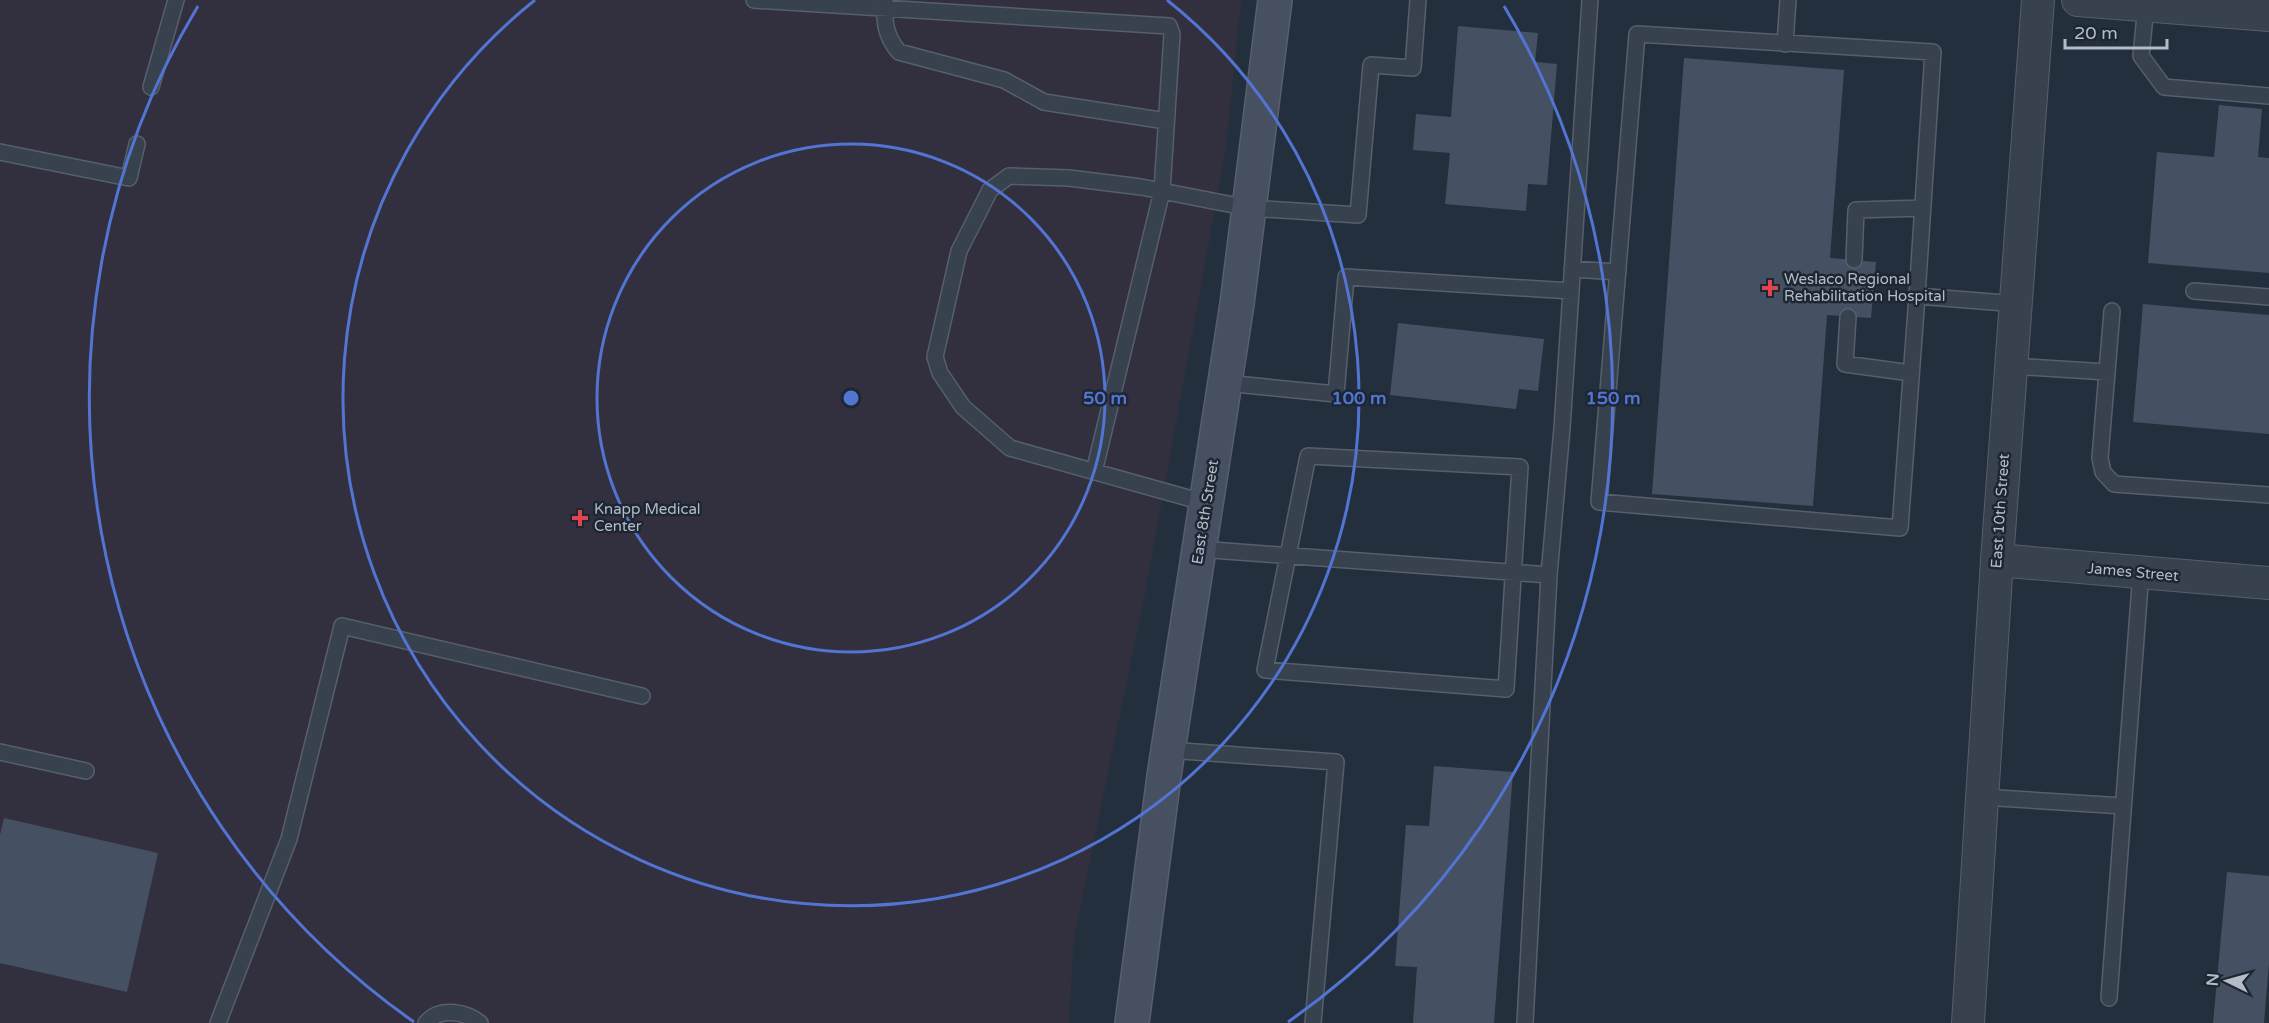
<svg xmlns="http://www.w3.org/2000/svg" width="2269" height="1023" viewBox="0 0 2269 1023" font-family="'Varela Round',sans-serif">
	<rect width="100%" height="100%" fill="#242f3e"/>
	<path fill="#32303f" d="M0 0H1241L1226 148 1145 594 1074 938 1069 1023H0Z"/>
	<path fill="#455162" d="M1458 26 1538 33 1535 62 1557 64 1547 185 1528 184 1526 211 1445 204 1450 153 1413 150 1416 114 1451 117Z
		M1684 58 1844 70 1830 258 1876 262 1871 318 1827 315 1813 506 1652 494Z
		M2219 105 2262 109 2258 157 2269 158V273L2148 263 2157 152 2214 157Z
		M2143 304 2269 315V434L2133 422Z
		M1398 323 1544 339 1538 391 1519 389 1516 409 1390 395Z
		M1434 766 1513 772 1494 1023H1413L1417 967 1395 966 1406 825 1429 826Z
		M4 818 158 853 127 992 0 963V835Z
		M2227 872 2269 876V963L2264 1023H2213Z"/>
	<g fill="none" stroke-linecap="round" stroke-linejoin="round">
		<defs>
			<path id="lane" d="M754 0 1169 26 1172 34 1162 191 1094 472
				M885 0C884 21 885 36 899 52L1004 80 1044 102 1166 121
				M2146 5 2141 56 2164 87 2269 96
				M1785 44 1788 0
				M151 87 176 0
				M0 152 129 178 137 144
				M1854 260 1856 210 1923 208
				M1572 269 1618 272
				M2194 291 2269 297
				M1917 296 1933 52 1637 34 1599 502 1900 528 1917 296 2018 304
				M1848 317 1845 364 1911 373
				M2011 366 2107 372 2112 311
				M2107 372 2100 458 2103 472 2114 484 2269 495
				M1225 383 1336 394 1346 277 1571 291
				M1308 456 1520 467 1506 689 1265 670Z
				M1206 503 1010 448 963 407 940 373 935 357 959 251 990 190 1009 176 1069 178 1141 187 1249 208 1358 215 1371 65 1413 68 1418 0
				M1199 549 1549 575
				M1168 750 1336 762 1313 1023
				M0 752 86 771
				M1982 797 2123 806
				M2109 998 2141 572
				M218 1023 289 839 342 626 642 696
				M426 1023C439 1007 465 1011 480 1023
				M1525 1023 1549 575 1562 428 1590 0"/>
			<path id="street" d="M2078 0 2269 15
				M1997 560 2269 583
				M1968 1023 1997 560 2038 0"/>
			<path id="secondary" d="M1132 1023 1164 776 1237 304 1275 0"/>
		</defs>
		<use href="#lane" stroke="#565f6c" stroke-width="18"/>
		<use href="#street" stroke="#565f6c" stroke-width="34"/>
		<use href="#secondary" stroke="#565f6c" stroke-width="36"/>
		<use href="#lane" stroke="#38414e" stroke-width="15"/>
		<use href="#street" stroke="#38414e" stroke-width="32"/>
		<use href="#secondary" stroke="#465061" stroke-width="33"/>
	</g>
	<g fill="none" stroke="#5274d3" stroke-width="3">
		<circle cx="851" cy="398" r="254"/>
		<path d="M1167 0A508 508 0 1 1 535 0"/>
		<path d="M414 1022A762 762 0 0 1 198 6M1504 6A762 762 0 0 1 1288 1022"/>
	</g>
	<g fill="#e0444e" stroke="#1d2633" stroke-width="2">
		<path d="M1767 279h6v6h6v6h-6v6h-6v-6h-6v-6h6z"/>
		<path d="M577 509h6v6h6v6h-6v6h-6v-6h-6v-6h6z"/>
	</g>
	<g text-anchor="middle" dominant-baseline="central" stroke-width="5" stroke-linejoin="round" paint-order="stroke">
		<g font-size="15" fill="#b4bcc9" stroke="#1d2633" text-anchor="start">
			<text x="1784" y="279">Weslaco Regional<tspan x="1784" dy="17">Rehabilitation Hospital</tspan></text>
			<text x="594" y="509">Knapp Medical<tspan x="594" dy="17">Center</tspan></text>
		</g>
		<g font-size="15" fill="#b4bcc9" stroke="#1d2633">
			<text transform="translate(2000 511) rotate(-86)">East 10th Street</text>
			<text transform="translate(1205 512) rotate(-81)">East 8th Street</text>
			<text transform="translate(2133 572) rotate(5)">James Street</text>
		</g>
	</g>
	<circle cx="851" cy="398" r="9" fill="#5274d3" stroke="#1d2633" stroke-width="3"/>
	<g font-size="18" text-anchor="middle" font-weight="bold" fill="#5274d3" stroke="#1d2633" stroke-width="5" stroke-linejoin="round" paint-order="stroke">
		<text x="1105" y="404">50 m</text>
		<text x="1359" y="404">100 m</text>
		<text x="1613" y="404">150 m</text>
	</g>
	<g transform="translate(2227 981) rotate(275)" stroke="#1d2633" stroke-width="4.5" paint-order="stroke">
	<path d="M0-4.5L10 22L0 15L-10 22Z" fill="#b4bcc9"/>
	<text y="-9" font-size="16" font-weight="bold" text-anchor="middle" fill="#b4bcc9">N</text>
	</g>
	<path d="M2065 39v9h102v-9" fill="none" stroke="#b4bcc9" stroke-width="3"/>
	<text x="2074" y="39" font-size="18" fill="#b4bcc9" stroke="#1d2633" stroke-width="4.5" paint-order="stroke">20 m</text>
</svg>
